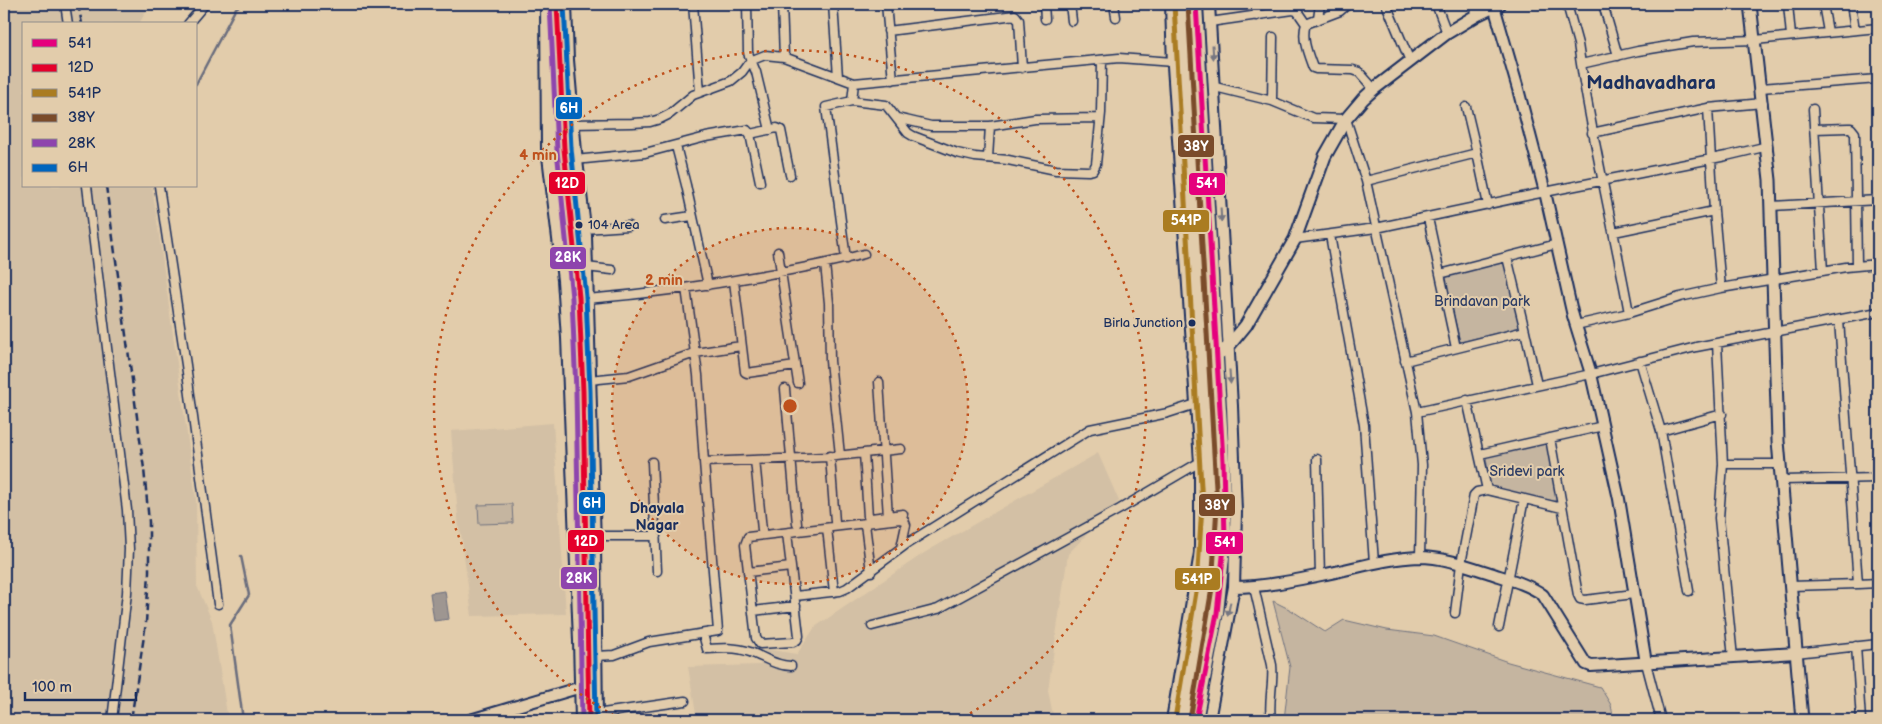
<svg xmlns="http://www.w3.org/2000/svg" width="1882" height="724" viewBox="0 0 1882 724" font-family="'Balsamiq Sans',sans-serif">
	<rect width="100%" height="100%" fill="#e2ccab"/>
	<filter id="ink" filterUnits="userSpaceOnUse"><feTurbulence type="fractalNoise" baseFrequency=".02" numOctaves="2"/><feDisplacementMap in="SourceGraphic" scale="10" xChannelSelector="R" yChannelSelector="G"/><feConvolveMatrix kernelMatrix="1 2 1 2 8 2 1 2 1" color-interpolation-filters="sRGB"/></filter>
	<g filter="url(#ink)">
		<path fill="#d3c0a5" d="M4 4H150L139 24H24V186H152L196 498 197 586 212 621 228 720H4Z
			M553 423 566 614 472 616 461 533 459 529 451 431Z
			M1098 453 1119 501 1068 554 1048 690 1054 720H697L688 667 760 665 765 649 797 654 815 627 924 553Z"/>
		<path fill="#c5b5a0" stroke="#70727f" d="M1504 260 1520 327 1460 342 1444 274Z
			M1547 441 1559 502 1490 489 1486 456Z
			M512 504 513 523 479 524 478 505Z
			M1273 601 1291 610 1325 632 1344 620 1387 630 1434 636 1508 662 1600 687 1611 705 1614 720H1284L1290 667Z"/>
		<path fill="#9e9691" stroke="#6a6d7d" d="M445 591 449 619 434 621 430 593Z"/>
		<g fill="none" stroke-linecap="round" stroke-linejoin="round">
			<path stroke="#6a6d7d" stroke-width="2.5" d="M196 84 236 8 242 4
				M241 556 249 595 230 625 243 720"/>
			<defs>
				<path id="minor" d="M65 4 68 24
					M693 4 700 92
					M747 4 748 53 756 72 770 130
					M782 4 784 57
					M833 4 838 77
					M886 4 893 80
					M1044 4 1045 19
					M1070 4 1072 21
					M1114 4 1116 17
					M1256 4 1257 16
					M1348 4 1340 11 1306 24C1301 38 1308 54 1313 68L1316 69 1353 70 1359 72 1374 89
					M1386 4 1410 61
					M1436 4 1447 33
					M1474 4 1477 15
					M1567 4 1578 44 1581 64
					M1603 4 1618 56
					M1788 4 1791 36
					M1823 4 1828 32
					M1851 4 1855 30
					M1318 19 1320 4
					M1210 22 1293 10 1297 11 1306 24
					M188 24 205 4
					M888 31 1015 15 1019 20 1022 68
					M1215 87 1272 101 1313 118 1346 119 1366 181 1417 412 1422 465 1420 557
					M1761 88 1878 79
					M852 101 886 105 908 133 913 136 957 153 975 157 1008 160 1056 170 1088 171 1093 170 1096 164 1101 113 1102 60
					M1272 101 1273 37
					M1466 107 1477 153
					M1708 108 1714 211 1721 288
					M1813 109 1823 271
					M897 118 931 126H990L1035 119 1100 118
					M572 124 632 123 650 122 660 119 670 114 693 95 731 81 742 72 750 61 765 55 784 57 854 83 1119 58 1173 62
					M1814 129 1848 128H1851L1855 133 1857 265
					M1592 133 1708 108 1763 103
					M750 134 777 128 781 130 790 175
					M676 146 686 185 708 285
					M988 158 990 126
					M575 160 645 153 706 137 747 130 750 134 760 182
					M1366 181 1477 153 1488 205
					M87 186 127 510 129 549 127 593 112 720
					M159 186 186 365 218 604
					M1771 206 1878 200
					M1428 218 1456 348
					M665 220 692 216
					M584 229 629 226
					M1614 232 1714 211
					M1330 235 1364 425 1374 563
					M1295 239 1376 228 1545 192 1726 156 1768 146
					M778 252 798 383
					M846 259 826 107 852 101 854 83
					M825 264 829 303 830 361 840 455
					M586 267 612 270
					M1440 274 1557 244
					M734 281 745 372 747 373 795 366
					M686 288 698 375 704 462
					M587 299C647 294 705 286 764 275 798 269 831 263 864 254
					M1629 313 1680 297 1721 288 1846 267 1878 264
					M1839 320 1858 584 1878 583
					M1576 325 1629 313C1614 230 1594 148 1581 64L1638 51 1693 42 1755 40 1878 28
					M1525 331 1537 385
					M1717 343 1723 464 1719 518 1733 658
					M1405 361 1525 331 1507 257
					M1640 361 1661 431 1689 591
					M589 380 629 376 695 353 741 346
					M879 382 888 516
					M785 389 797 524
					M1467 400 1487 490 1562 508
					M1417 412 1591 374 1696 347 1878 312
					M1661 431 1722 414
					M1550 438 1578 595 1580 599 1585 600 1634 594
					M864 453 868 517 871 518 903 514
					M1480 454 1603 426
					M830 456 835 522
					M1317 459 1320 576
					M755 460 762 530
					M652 462 657 571
					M1723 464H1781
					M1783 480 1878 478
					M865 524 871 572
					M827 528 834 592
					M787 533 799 636 797 640 793 642 760 644 756 638 745 545 748 537 900 519 904 520 906 525 901 548
					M594 536H656
					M748 572 791 567
					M1791 586 1858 584
					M1254 587 1272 665C1274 683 1268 701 1271 720
					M795 596 840 591 847 588 908 543 1090 429 1168 413 1196 404
					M753 611 796 606
					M1455 613 1461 564 1474 495 1477 492 1487 490
					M872 626 938 609 1120 509 1200 462
					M1499 627 1524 499
					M703 634 707 649C721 648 736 647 750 652 764 657 776 666 791 666
					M1856 646 1861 720
					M1796 653 1878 644
					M596 656 614 655 649 642 718 631 704 462 827 457 901 449
					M1646 663 1661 720
					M596 714 685 701"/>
				<path id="tertiary" d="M1171 4 1173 66 1200 462V553L1172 720
					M1494 6 1518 89 1545 192 1573 316 1591 374 1619 499 1646 663
					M1234 587C1263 587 1292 581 1321 575 1353 569 1386 558 1419 557 1443 557 1468 566 1490 573 1508 579 1528 584 1543 595L1586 664 1591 666 1796 653
					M470 720 588 685
					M1209 720 1234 587 1236 512 1232 406 1209 4"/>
				<path id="secondary" d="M1750 4 1770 180 1778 441 1802 720
					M1193 356 1217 355 1228 347 1246 325 1295 239 1325 156 1346 119 1363 99 1374 89 1447 33 1477 15 1500 4"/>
				<path id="primary" d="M547 4 548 148 564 280 568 338 580 641 582 720
					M565 4 567 60 575 152 585 236 594 545 596 720
					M1181 4 1210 505C1209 579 1196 648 1182 720
					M1196 4 1223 461 1225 538 1217 613 1196 720
					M562 96 564 149 579 293"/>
			</defs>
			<use href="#minor" stroke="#1b2f5e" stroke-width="11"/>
			<use href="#tertiary" stroke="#1b2f5e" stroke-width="14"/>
			<use href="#secondary" stroke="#1b2f5e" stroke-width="15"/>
			<use href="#primary" stroke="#1b2f5e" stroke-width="16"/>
			<use href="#minor" stroke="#e2ccab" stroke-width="8"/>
			<use href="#tertiary" stroke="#e2ccab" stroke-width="10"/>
			<use href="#secondary" stroke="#e2ccab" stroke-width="11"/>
			<use href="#primary" stroke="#e2ccab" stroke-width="12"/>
			<path stroke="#1b2f5e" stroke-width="2.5" stroke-dasharray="8 4" stroke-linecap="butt" d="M78 4 82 24
				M106 186 144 469 149 522V572L146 623 131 720"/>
			<defs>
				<path id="bus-1" d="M1196 4 1223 461 1225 538 1217 613 1196 720"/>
				<path id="bus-2" d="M557 4 564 149 579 297 583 391 589 720"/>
				<path id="bus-3" d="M1174 4 1202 505 1197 586 1175 719"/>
				<path id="bus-4" d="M1188 4 1217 505 1212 588 1190 720"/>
				<path id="bus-5" d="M550 4 557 150 572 298 576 391 582 720"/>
				<path id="bus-6" d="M564 4 571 148 586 297 590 391 596 720"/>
			</defs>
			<use href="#bus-1" stroke="#e2ccab" stroke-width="9"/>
			<use href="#bus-2" stroke="#e2ccab" stroke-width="9"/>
			<use href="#bus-3" stroke="#e2ccab" stroke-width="9"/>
			<use href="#bus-4" stroke="#e2ccab" stroke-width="9"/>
			<use href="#bus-5" stroke="#e2ccab" stroke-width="9"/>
			<use href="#bus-6" stroke="#e2ccab" stroke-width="9"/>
			<use href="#bus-1" stroke="#e5007d" stroke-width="5"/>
			<use href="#bus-2" stroke="#e4002b" stroke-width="5"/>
			<use href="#bus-3" stroke="#aa7c21" stroke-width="5"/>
			<use href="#bus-4" stroke="#7a4b2a" stroke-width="5"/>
			<use href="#bus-5" stroke="#8e44ad" stroke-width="5"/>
			<use href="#bus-6" stroke="#0065bd" stroke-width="5"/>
		</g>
		<defs><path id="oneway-solid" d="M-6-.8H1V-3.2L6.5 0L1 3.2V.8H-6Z" transform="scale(1.25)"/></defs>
		<g fill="#757681">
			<use href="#oneway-solid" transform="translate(1213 52) rotate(86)"/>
			<use href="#oneway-solid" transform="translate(1221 215) rotate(87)"/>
			<use href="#oneway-solid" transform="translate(1230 377) rotate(86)"/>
			<use href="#oneway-solid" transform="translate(1229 609) rotate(101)"/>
		</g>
	</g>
	<circle cx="790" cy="406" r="178" fill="#bf511c" fill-opacity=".12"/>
	<g fill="none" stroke="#bf511c" stroke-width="2.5" stroke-dasharray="2.5 5">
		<circle cx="790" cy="406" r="178"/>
		<path d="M620 719A356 356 0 1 1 960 719"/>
	</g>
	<g fill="#1b2f5e" stroke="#e2ccab" stroke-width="2">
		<circle cx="579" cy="225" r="4.5"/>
		<circle cx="1192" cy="323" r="4.5"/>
	</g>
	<g text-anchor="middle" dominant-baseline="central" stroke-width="4" stroke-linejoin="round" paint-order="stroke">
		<g font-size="13" fill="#1b2f5e" stroke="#e2ccab" text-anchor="start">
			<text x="588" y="225">104 Area</text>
			<text x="1183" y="323" text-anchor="end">Birla Junction</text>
		</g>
		<g font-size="14" fill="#2c3c65" stroke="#e2ccab">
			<text x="1482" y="301">Brindavan park</text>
			<text x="1527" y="471">Sridevi park</text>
		</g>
		<g font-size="15" font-weight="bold" fill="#1b2f5e" stroke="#e2ccab">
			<text x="657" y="508">Dhayala<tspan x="657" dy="17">Nagar</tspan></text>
		</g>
		<g font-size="19" font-weight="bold" fill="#1b2f5e" stroke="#e2ccab">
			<text x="1651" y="83">Madhavadhara</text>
		</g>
	</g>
	<circle cx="790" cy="406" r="8" fill="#bf511c" stroke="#e2ccab" stroke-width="2.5"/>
	<g font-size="15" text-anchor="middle" font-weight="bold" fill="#bf511c" stroke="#e2ccab" stroke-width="4" stroke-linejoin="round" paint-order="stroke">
		<text x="538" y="160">4 min</text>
		<text x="664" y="285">2 min</text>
	</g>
	<g stroke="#e2ccab" stroke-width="2">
		<rect x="555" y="96" width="28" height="24" rx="5" fill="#0065bd"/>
		<rect x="1177" y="134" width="38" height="24" rx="5" fill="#7a4b2a"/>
		<rect x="548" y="171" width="38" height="24" rx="5" fill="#e4002b"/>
		<rect x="1188" y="172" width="38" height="24" rx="5" fill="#e5007d"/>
		<rect x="1162" y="209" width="48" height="24" rx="5" fill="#aa7c21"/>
		<rect x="549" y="246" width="38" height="24" rx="5" fill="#8e44ad"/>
		<rect x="578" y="491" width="28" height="24" rx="5" fill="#0065bd"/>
		<rect x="1198" y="493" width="38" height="24" rx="5" fill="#7a4b2a"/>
		<rect x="567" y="529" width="38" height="24" rx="5" fill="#e4002b"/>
		<rect x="1205" y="531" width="39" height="24" rx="5" fill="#e5007d"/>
		<rect x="560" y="566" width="38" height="24" rx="5" fill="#8e44ad"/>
		<rect x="1174" y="567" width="47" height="24" rx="5" fill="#aa7c21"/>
	</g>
	<g font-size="14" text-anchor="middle" font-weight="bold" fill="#fff">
		<text x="569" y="113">6H</text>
		<text x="1196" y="151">38Y</text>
		<text x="567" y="188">12D</text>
		<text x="1207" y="188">541</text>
		<text x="1186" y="225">541P</text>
		<text x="568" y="262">28K</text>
		<text x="592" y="508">6H</text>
		<text x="1217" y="510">38Y</text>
		<text x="586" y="546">12D</text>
		<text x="1225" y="547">541</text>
		<text x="579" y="583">28K</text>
		<text x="1197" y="584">541P</text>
	</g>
	<rect width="1882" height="724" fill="none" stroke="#e2ccab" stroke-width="20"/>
	<rect x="10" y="10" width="1862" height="704" fill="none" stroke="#1b2f5e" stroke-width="2" filter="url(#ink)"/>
	<rect x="22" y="22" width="175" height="165" fill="#e2ccab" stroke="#928d8c"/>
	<rect x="32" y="39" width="25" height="8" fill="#e5007d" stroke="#928d8c"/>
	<text x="68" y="48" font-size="15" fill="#1b2f5e">541</text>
	<rect x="32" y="64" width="25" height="8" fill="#e4002b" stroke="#928d8c"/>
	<text x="68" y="72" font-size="15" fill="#1b2f5e">12D</text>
	<rect x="32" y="89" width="25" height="8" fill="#aa7c21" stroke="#928d8c"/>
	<text x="68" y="98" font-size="15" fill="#1b2f5e">541P</text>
	<rect x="32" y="114" width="25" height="8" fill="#7a4b2a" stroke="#928d8c"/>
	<text x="68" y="122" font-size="15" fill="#1b2f5e">38Y</text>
	<rect x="32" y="139" width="25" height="8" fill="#8e44ad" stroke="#928d8c"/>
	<text x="68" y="148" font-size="15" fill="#1b2f5e">28K</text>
	<rect x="32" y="164" width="25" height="8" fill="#0065bd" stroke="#928d8c"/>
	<text x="68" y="172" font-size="15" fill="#1b2f5e">6H</text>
	<path d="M25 692v8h111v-8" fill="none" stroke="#1b2f5e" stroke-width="2.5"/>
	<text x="32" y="692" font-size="15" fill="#1b2f5e" stroke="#e2ccab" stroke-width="4" paint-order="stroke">100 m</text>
</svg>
